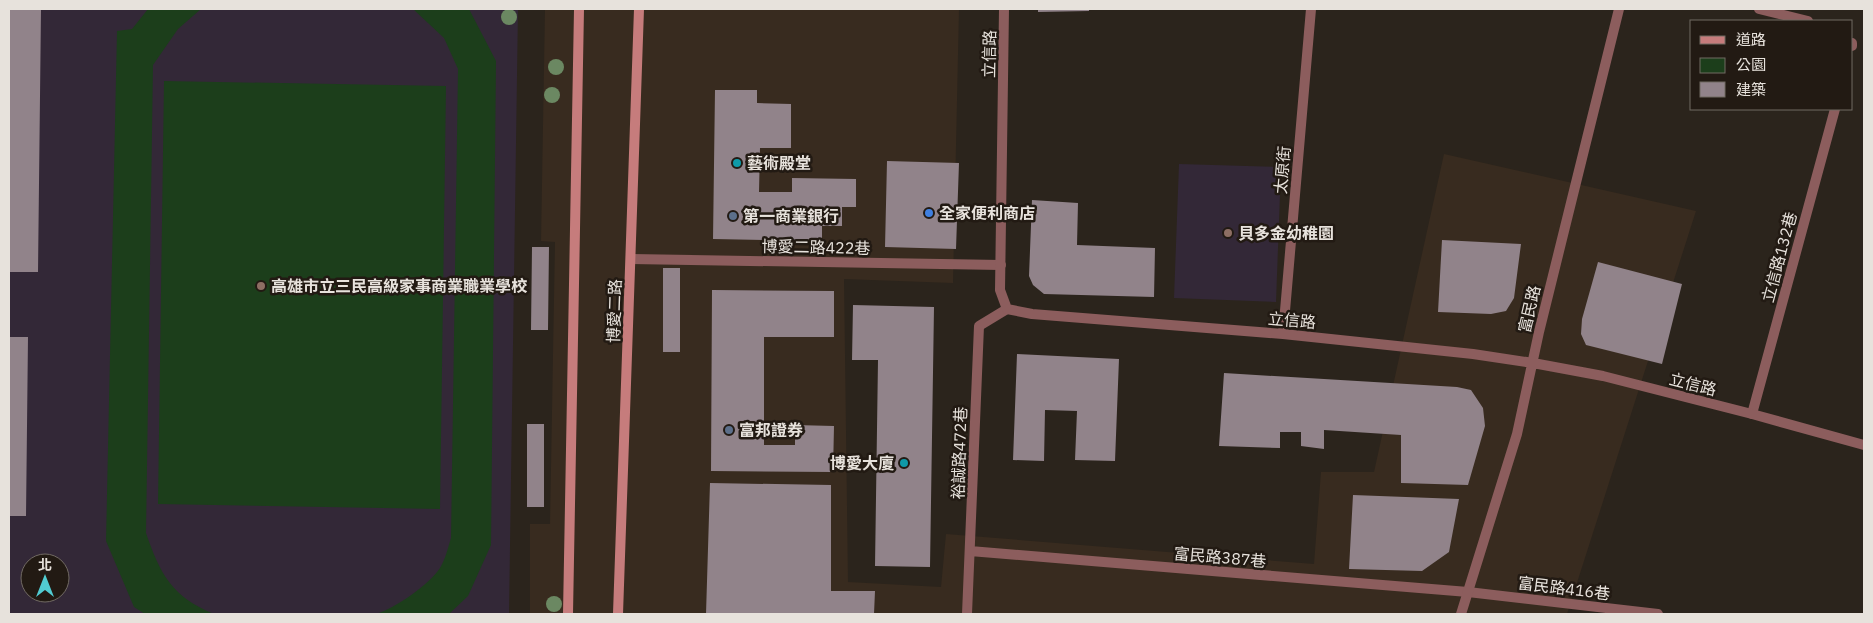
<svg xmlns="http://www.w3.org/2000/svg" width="1873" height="623" viewBox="0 0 1873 623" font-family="'IBM Plex Sans','Noto Sans TC',sans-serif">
	<rect width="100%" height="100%" fill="#2b241c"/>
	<path fill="#382b1f" d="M545 9H959L953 283 844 279 848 582 941 587 946 534 1314 564 1321 472H1374L1444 154 1696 211 1567 614H530V524H550L555 242 541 241Z"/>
	<path fill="#332837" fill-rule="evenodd" d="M9 9H518L509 614H9ZM30 563H60V593H30Z
		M1179 164 1281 167 1276 302 1174 298Z"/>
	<path fill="#1c3e1b" d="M148 9H201L178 29 153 65 146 533C160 574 172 597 214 614H145L134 607 106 541 117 31 132 29Z
		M413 9H469L496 61 491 545 468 596 449 614H376C394 609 430 584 440 568 445 560 448 548 451 538L458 69 444 38Z
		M164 81 446 86 440 509 158 504Z"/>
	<path fill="#91838a" d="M9 9H41L38 272H9Z
		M1038 9H1089V11L1038 12Z
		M715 90H757V103L791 104V148H760L759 192H792V178L856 179V207H842V226H822V241L713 239Z
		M887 161 959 163 956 249 885 247Z
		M1032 200 1078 203 1077 245 1155 248 1154 297 1044 294 1033 285 1029 276Z
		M1442 240 1521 244 1514 298 1506 311 1491 314 1438 312Z
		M532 247H549L548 330H531Z
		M1598 262 1682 284 1662 364 1586 345 1581 334 1582 319Z
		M663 268H680V352H663Z
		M712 290 834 291V337H764V445H795V425L834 426 833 472 711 471Z
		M853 305 934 307 930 567 875 566 878 360H852Z
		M9 337H28L26 516H9Z
		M1017 354 1119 359 1115 461 1075 460 1077 411 1045 410 1044 461 1013 460Z
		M1224 373 1457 387 1471 390 1483 408 1485 426 1468 485 1401 483V435L1324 430V449L1301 446V432H1280V448L1219 446Z
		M527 424H544V507H527Z
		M710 483 831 485V591H875L874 614H706Z
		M1353 495 1459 499 1449 552 1422 571 1349 569Z"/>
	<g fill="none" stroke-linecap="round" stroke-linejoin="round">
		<path stroke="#8c5d5d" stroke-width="10" d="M1759 9 1808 21
			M1852 43V46
			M631 259 1001 265
			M1752 414 1835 109
			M970 551 1468 592 1658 614
			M967 614 979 326 1007 309"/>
		<path stroke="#8c5d5d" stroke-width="10" d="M1004 9 1000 290 1007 309 1032 314 1283 334 1473 354 1533 363 1603 376 1752 414 1864 445
			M1283 334 1311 9
			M1461 614 1517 434 1539 332 1619 9"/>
		<path stroke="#c67c7c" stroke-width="10" d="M568 614 579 9
			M618 614 639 9"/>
	</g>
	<g fill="#6b8862">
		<circle cx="509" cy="17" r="8"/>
		<circle cx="556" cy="67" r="8"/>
		<circle cx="552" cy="95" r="8"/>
		<circle cx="554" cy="604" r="8"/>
	</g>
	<g fill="#0f9aa8" stroke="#221a13" stroke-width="2">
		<circle cx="737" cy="163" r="5"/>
		<circle cx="904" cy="463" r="5"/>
	</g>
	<circle fill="#3f7fe0" stroke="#221a13" stroke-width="2" cx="929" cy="213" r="5"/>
	<g fill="#5c6f8a" stroke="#221a13" stroke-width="2">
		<circle cx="733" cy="216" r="5"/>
		<circle cx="729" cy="430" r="5"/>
	</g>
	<g fill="#8d6e63" stroke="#221a13" stroke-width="2">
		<circle cx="1228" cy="233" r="5"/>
		<circle cx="261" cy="286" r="5"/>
	</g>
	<g text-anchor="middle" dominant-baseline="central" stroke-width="5" stroke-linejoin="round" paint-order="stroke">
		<g font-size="16" fill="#e7e2dc" stroke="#221a13">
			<text transform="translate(989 54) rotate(-89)">立信路</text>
			<text transform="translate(1282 170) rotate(-85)">太原街</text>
			<text transform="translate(816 247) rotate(1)">博愛二路422巷</text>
			<text transform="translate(1779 257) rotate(-75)">立信路132巷</text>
			<text transform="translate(1529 309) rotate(-77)">富民路</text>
			<text transform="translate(614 311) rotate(-88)">博愛二路</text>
			<text transform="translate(1292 320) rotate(5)">立信路</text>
			<text transform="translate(1693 384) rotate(14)">立信路</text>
			<text transform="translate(959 453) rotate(-88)">裕誠路472巷</text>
			<text transform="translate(1220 557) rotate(5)">富民路387巷</text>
			<text transform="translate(1564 588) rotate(7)">富民路416巷</text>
		</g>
		<g font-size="16" font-weight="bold" fill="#e7e2dc" stroke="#221a13" text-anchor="start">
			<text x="747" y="163">藝術殿堂</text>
			<text x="939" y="213">全家便利商店</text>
			<text x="743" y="216">第一商業銀行</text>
			<text x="1238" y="233">貝多金幼稚園</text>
			<text x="271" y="286">高雄市立三民高級家事商業職業學校</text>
			<text x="739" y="430">富邦證券</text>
			<text x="894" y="463" text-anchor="end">博愛大廈</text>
		</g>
	</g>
	<rect width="1873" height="623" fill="none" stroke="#e7e2dc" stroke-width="20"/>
	<rect x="1690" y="20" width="162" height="90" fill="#221a13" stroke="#716a63"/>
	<rect x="1700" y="36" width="25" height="8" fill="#c67c7c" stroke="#716a63"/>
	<text x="1736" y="45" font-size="15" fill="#e7e2dc">道路</text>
	<rect x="1700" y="58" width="25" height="15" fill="#1c3e1b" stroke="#716a63"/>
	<text x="1736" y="70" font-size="15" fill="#e7e2dc">公園</text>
	<rect x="1700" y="82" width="25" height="15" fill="#91838a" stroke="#716a63"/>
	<text x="1736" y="95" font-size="15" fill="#e7e2dc">建築</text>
	<g transform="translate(45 578)"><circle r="24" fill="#221a13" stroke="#716a63"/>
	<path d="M0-4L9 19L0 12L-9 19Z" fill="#51ccd2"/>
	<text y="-8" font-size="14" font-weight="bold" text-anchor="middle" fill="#e7e2dc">北</text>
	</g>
</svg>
